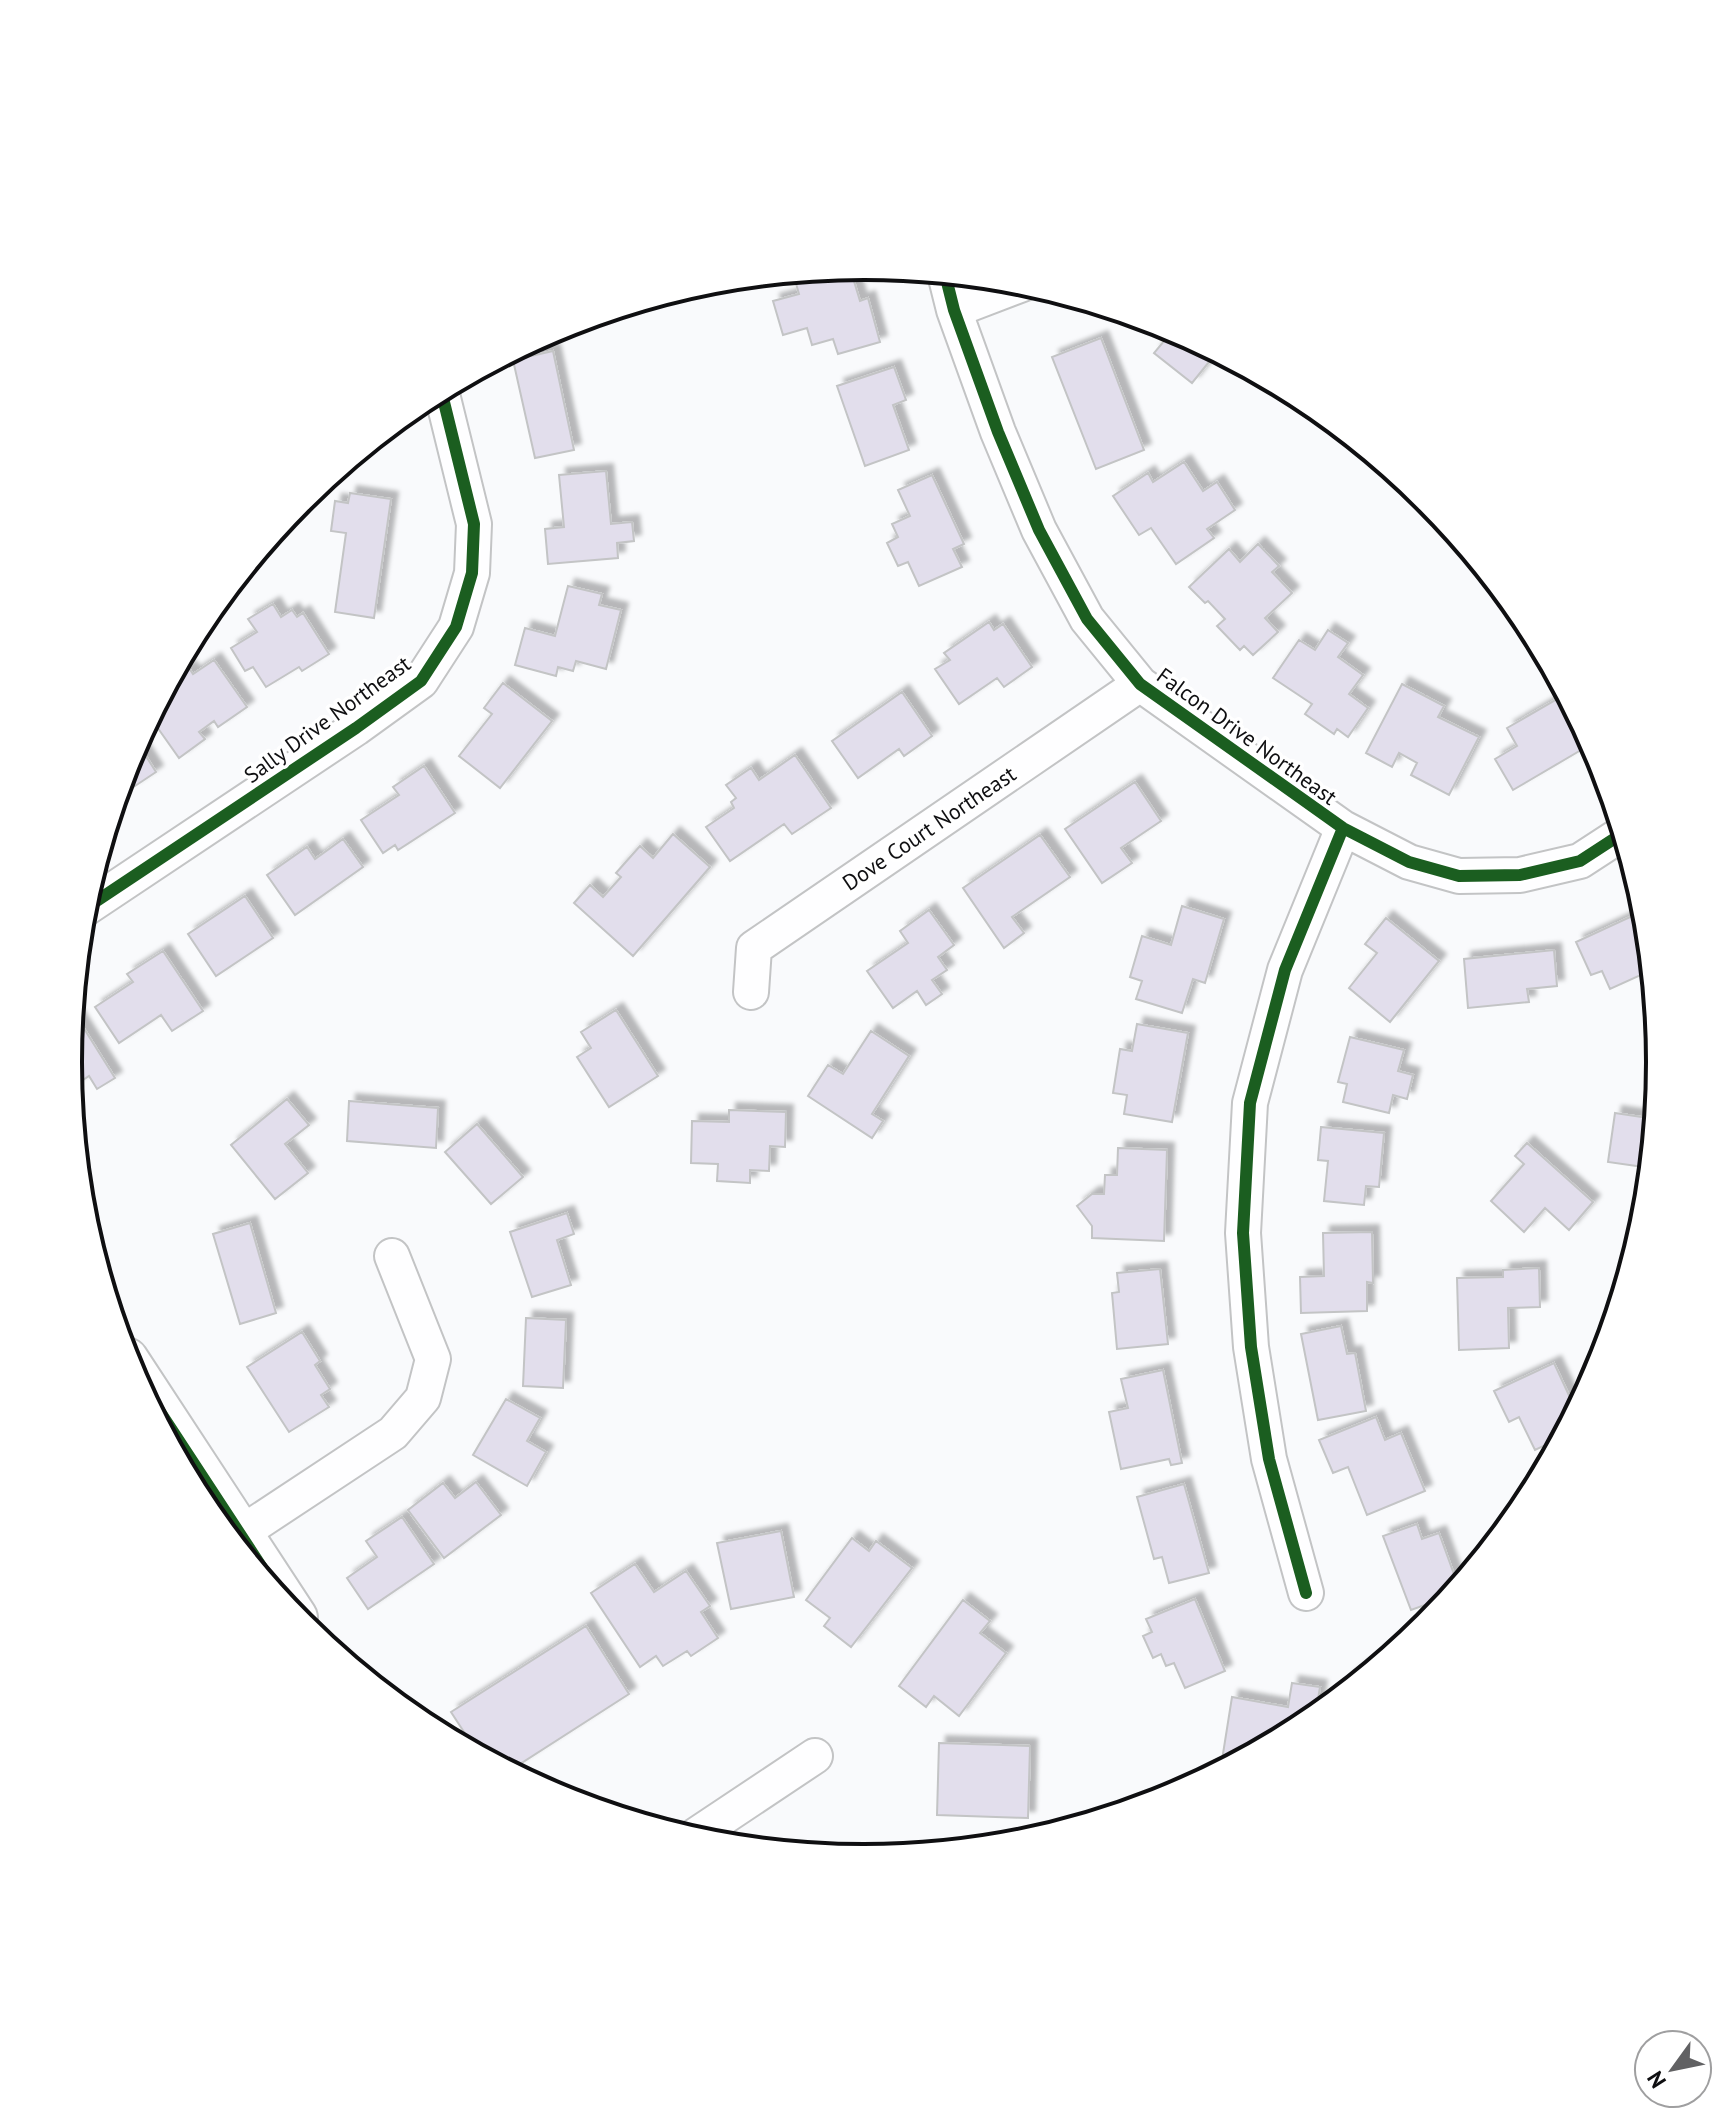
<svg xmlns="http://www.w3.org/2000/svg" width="1729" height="2125" viewBox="0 0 1729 2125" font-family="'PT Sans',sans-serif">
	<defs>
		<filter id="shadow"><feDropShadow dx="7" dy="-7" stdDeviation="2" flood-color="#0004"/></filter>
	</defs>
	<rect width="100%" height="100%" fill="#f9fafc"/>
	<path fill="#e2deec" stroke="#c3c4c5" stroke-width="2" filter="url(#shadow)" d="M846 268 849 278H853L860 301 868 298 880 342 838 354 833 339 812 345 807 328 783 335 773 301 799 294 793 273 836 269V271Z
		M1174 329 1217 352 1192 383 1154 353Z
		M1101 338 1144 450 1096 469 1052 357Z
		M553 351 574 450 535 458 513 360Z
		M894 367 906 400 893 405 909 450 865 466 837 386Z
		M1184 462 1203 491 1217 482 1235 510 1207 529 1214 538 1176 564 1151 528 1139 535 1113 496 1148 473 1153 482Z
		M606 471 611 524 632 522 634 541 617 543 618 558 548 564 545 529 564 527 559 475Z
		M932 475 964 544 953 549 962 567 919 586 908 562 898 566 887 543 898 537 892 524 910 516 898 490Z
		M350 493 391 499 374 618 335 612 346 533 331 531 335 501 348 503Z
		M1258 544 1279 566 1272 572 1292 593 1265 618 1278 632 1253 655 1244 646 1240 650 1217 626 1225 619 1208 601 1205 603 1189 587 1229 549 1240 562Z
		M568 586 602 594 599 605 621 610 606 669 576 661 573 671 558 667 556 676 515 665 525 628 555 636Z
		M273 604 281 617 292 610 297 617 303 613 329 654 302 671 299 667 266 687 253 667 245 671 231 648 257 632 248 619Z
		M989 622 994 630 1003 624 1032 667 1004 687 997 678 959 704 935 669 950 660 944 653Z
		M1328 630 1348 643 1338 657 1363 675 1349 694 1368 708 1348 737 1337 729 1334 734 1305 714 1312 704 1273 678 1299 640 1315 650Z
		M214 660 247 707 218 727 214 721 199 732 205 739 179 758 150 717 162 696 176 685 173 680 189 668 193 674Z
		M503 683 552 721 500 788 459 756 492 714 484 708Z
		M1402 684 1444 706 1438 717 1479 737 1449 795 1411 775 1417 763 1399 753 1392 767 1366 753Z
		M902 692 932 736 904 756 899 749 858 778 832 741Z
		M1566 694 1593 743 1513 790 1495 759 1517 746 1507 728Z
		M137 742 156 772 132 788 125 778 122 779 129 757Z
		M795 755 831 808 792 834 784 824 730 861 706 827 734 808 731 802 736 798 726 785 751 768 759 780Z
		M424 766 455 813 398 850 395 845 383 853 361 820 399 795 393 787Z
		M1135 782 1161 821 1121 848 1132 863 1102 883 1065 829Z
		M673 834 710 867 633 956 574 903 590 885 603 897 621 877 616 873 640 846 653 858Z
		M1040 835 1070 877 1012 917 1024 933 1004 948 963 888Z
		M343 839 363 867 295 915 267 875 307 847 315 859Z
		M245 896 273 938 216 976 188 934Z
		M1182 906 1224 919 1205 983 1193 979 1182 1013 1136 999 1142 981 1130 977 1142 936 1171 945Z
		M929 910 954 945 938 957 947 970 932 980 942 994 926 1005 917 991 893 1008 867 971 908 943 900 931Z
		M1643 911 1647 918 1652 970 1610 989 1602 971 1591 975 1576 942Z
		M1386 918 1439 961 1390 1022 1349 988 1377 953 1365 944Z
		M1554 950 1557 986 1527 989 1529 1002 1468 1008 1464 959Z
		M163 951 203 1011 172 1031 161 1015 119 1043 95 1007 133 982 127 974Z
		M616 1010 658 1076 609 1107 577 1057 591 1048 581 1032Z
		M73 1011 115 1078 97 1089 89 1076 71 1088 68 1062Z
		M1137 1024 1188 1033 1172 1122 1124 1114 1127 1095 1113 1093 1120 1049 1132 1051Z
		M871 1031 909 1056 872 1114 883 1121 872 1138 808 1096 828 1065 843 1074Z
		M1350 1037 1404 1050 1398 1071 1413 1075 1407 1099 1393 1095 1389 1113 1343 1102 1347 1084 1338 1082Z
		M287 1099 309 1125 285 1144 308 1173 275 1199 231 1145Z
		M349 1101 438 1108 436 1148 347 1141Z
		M729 1110 786 1112 785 1147 770 1146 769 1171 750 1170V1183L717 1181 718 1164 691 1163 692 1121 729 1122Z
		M1615 1113 1655 1119 1651 1168 1608 1162Z
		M477 1124 523 1177 491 1204 445 1152Z
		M1321 1127 1384 1133 1379 1187 1366 1186 1364 1205 1324 1201 1328 1161 1318 1160Z
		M1527 1143 1593 1202 1569 1230 1545 1208 1524 1232 1491 1201 1524 1164 1515 1156Z
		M1118 1148 1167 1150 1164 1241 1092 1238V1226L1077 1206 1092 1194H1104L1105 1175H1117Z
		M567 1213 574 1234 557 1240 571 1285 532 1297 510 1232Z
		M250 1223 276 1313 240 1324 213 1234Z
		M1372 1232 1373 1283 1367 1282V1311L1301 1313 1300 1277 1324 1276 1323 1233Z
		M1539 1268 1540 1307 1508 1308 1509 1348 1459 1350 1457 1278 1503 1277V1270Z
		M1160 1269 1168 1344 1117 1349 1112 1293 1119 1292 1117 1273Z
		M526 1318 566 1320 563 1388 523 1386Z
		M1341 1326 1347 1354 1355 1353 1366 1411 1318 1420 1301 1334Z
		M302 1332 320 1361 315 1365 330 1389 321 1395 329 1407 289 1432 247 1367Z
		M1554 1363 1573 1404 1565 1407 1572 1421 1563 1437 1535 1450 1519 1417 1509 1422 1494 1391Z
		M1163 1370 1182 1463 1171 1465 1169 1459 1121 1469 1109 1412 1128 1408 1121 1379Z
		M506 1399 540 1418 527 1441 546 1452 527 1486 473 1455Z
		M1376 1417 1385 1440 1401 1433 1425 1491 1367 1515 1348 1467 1333 1473 1319 1440Z
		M476 1482 501 1515 444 1558 408 1510 443 1483 455 1498Z
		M1184 1484 1209 1573 1169 1583 1162 1557 1154 1559 1137 1497Z
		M402 1517 434 1564 368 1609 347 1578 377 1557 366 1541Z
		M1417 1524 1422 1539 1439 1533 1459 1588 1453 1595 1411 1610 1383 1536Z
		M781 1531 794 1597 731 1609 717 1543Z
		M852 1538 869 1551 876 1541 912 1568 851 1647 824 1626 830 1618 806 1600Z
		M635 1564 654 1592 686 1571 710 1606 701 1612 718 1638 691 1656 687 1651 663 1666 656 1656 640 1667 591 1593Z
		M1195 1599 1225 1671 1185 1688 1174 1663 1166 1666 1161 1654 1153 1658 1143 1636 1152 1632 1146 1619Z
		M963 1600 990 1621 980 1633 1006 1653 959 1716 934 1696 926 1707 899 1686Z
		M586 1626 629 1694 509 1771 479 1755 451 1712Z
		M1410 1641 1354 1686 1348 1679 1363 1667 1369 1674Z
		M1292 1683 1320 1687 1315 1718 1307 1725 1262 1749 1258 1748 1257 1751 1236 1763 1222 1760 1232 1697 1288 1707Z
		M939 1743 1030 1746 1028 1818 937 1815Z"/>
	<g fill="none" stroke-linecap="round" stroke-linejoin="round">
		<defs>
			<path id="minor" d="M945 274 954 310 998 432 1039 530 1087 619 1140 684 1343 828 1409 862 1459 876 1520 875 1580 861 1623 833
				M954 310 1025 283
				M83 910 356 728 421 681 456 627 472 573 474 524 441 390
				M751 992 754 948 1140 684
				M240 1534 393 1433 423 1398 433 1359 392 1256
				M1306 1593 1269 1459 1251 1347 1243 1233 1250 1103 1285 970 1343 828
				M692 1838 815 1756"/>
			<path id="secondary" d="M126 1360 295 1618"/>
		</defs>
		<use href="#minor" stroke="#c3c4c5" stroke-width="38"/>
		<use href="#secondary" stroke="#c3c4c5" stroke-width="48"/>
		<use href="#minor" stroke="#fefeff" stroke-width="34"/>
		<use href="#secondary" stroke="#fefeff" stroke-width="44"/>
		<defs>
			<path id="cycleway" d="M945 274 954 310 998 432 1039 530 1087 619 1140 684 1343 828 1409 862 1459 876 1520 875 1580 861 1623 833
				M83 910 356 728 421 681 456 627 472 573 474 524 441 390
				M126 1360 295 1618
				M1306 1593 1269 1459 1251 1347 1243 1233 1250 1103 1285 970 1343 828"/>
		</defs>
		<use href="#cycleway" stroke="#fff" stroke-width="17"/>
		<use href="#cycleway" stroke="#1b5e20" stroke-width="12"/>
	</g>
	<g text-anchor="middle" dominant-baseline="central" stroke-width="7" stroke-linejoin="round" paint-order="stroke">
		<g font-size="22" fill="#0f0f11" stroke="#fff">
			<text transform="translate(327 719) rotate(-36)">Sally Drive Northeast</text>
			<text transform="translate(1247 736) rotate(36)">Falcon Drive Northeast</text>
			<text transform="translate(929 828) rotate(-34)">Dove Court Northeast</text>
		</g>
	</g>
	<path d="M0 0H1729V2125H0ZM82 1062a782 782 0 1 1 1564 0a782 782 0 1 1-1564 0Z" fill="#fff" fill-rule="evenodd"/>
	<path fill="none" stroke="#0f0f11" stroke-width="4" d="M82 1062a782 782 0 1 1 1564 0a782 782 0 1 1-1564 0Z"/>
	<g transform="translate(1673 2069) rotate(237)"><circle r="38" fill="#ffffff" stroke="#9f9fa0" stroke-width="2"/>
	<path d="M0-6L14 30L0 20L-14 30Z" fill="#616163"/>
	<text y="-12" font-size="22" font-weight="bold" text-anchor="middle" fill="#0f0f11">N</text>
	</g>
</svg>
